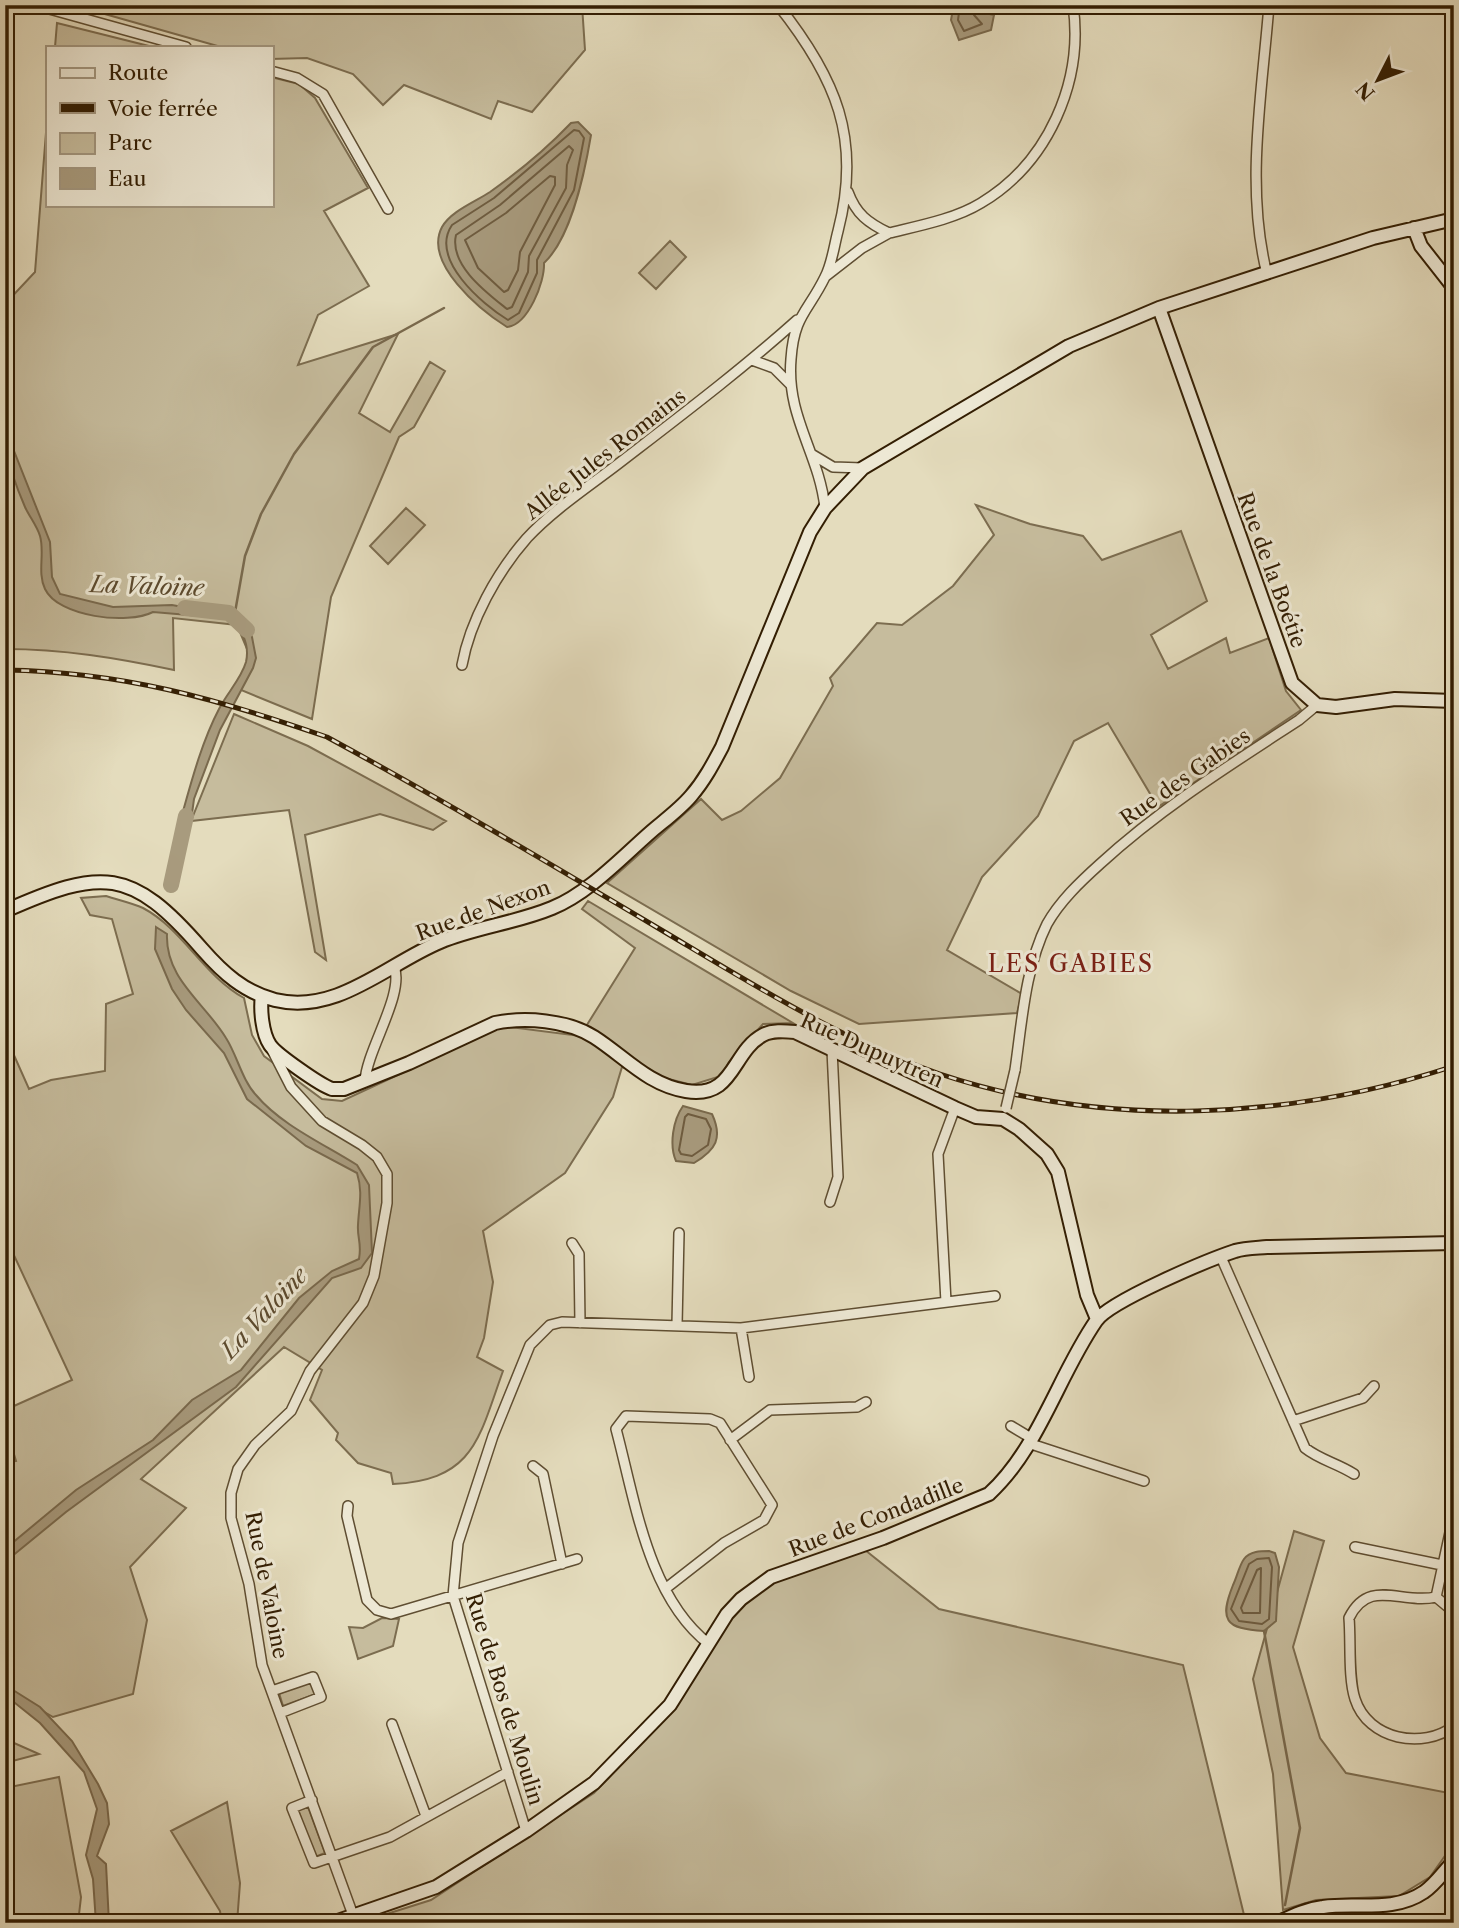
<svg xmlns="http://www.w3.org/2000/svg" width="1459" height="1928" viewBox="0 0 1459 1928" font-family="'Libre Caslon Text',serif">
	<rect width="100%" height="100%" fill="#e4dcbd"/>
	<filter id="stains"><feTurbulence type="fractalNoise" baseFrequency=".00286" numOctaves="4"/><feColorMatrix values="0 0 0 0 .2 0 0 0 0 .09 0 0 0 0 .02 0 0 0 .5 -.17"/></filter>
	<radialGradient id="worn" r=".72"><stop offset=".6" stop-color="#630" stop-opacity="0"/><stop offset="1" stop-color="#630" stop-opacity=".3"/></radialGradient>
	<path fill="#c6bc9d" stroke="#7c6d50" stroke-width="2" d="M73 5H582L585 50 532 112 498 101 491 119 404 85 383 105 353 74 307 58 271 59V47H221Z
		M57 23 153 47H55Z
		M271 77 299 84 315 98 368 188 324 211 369 286 318 315 298 365 398 334 359 413 390 432 430 362 445 371 414 427 399 437 331 597 312 719 241 690 250 656 237 625 173 618 174 670C117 658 63 649 5 649V304L35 272 47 120V205H271Z
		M670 241 686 257 656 289 639 273Z
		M976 505 1030 524 1083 536 1102 560 1181 531 1207 601 1151 635 1168 669 1226 638 1230 653 1269 638 1286 691 1301 710 1158 807 1108 723 1074 741 1038 816 982 877 947 950 1022 994 1017 1013 859 1024 791 991 607 883 701 799 722 820 741 811 780 778 833 686 830 678 877 623 902 625 953 586 994 535Z
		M406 508 425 525 388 564 370 546Z
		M234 714 308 746 446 821 433 830 380 814 305 835 326 960 315 952 289 810 191 821Z
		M106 896C118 900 132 903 143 908 183 929 203 975 244 998L252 1035 264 1056 322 1099 342 1101 503 1026 580 1036 635 948 582 909 588 901 793 1023 763 1024 729 1062 721 1076 692 1085 622 1067 613 1097 565 1173 483 1231 493 1282 484 1338 477 1357 503 1371C479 1437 475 1480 393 1484L391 1473 358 1463 336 1440 338 1433 310 1400 322 1370 284 1347 141 1479 186 1508 130 1567 147 1620 133 1694 53 1717 5 1689V1463L16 1461 5 1424V1410L72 1380 5 1236V1035L29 1089 51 1080 105 1071 106 1004 133 994 112 919 90 915 81 898Z
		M1294 1531 1324 1541 1293 1647 1320 1738 1346 1773 1454 1794V1843L1430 1877 1399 1896 1316 1900 1283 1910 1273 1774 1253 1679Z
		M865 1550 939 1609 1183 1665 1246 1923H358L431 1900 594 1793 658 1726 732 1615 768 1583Z
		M382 1618 399 1619 393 1646 358 1659 349 1627 363 1628Z
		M311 1682 316 1694 283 1706 279 1693Z
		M5 1739 39 1754 5 1763Z
		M59 1777 81 1897 78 1923H5V1788Z
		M227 1802 240 1883 237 1923H222L220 1911 171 1831Z
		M308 1807 325 1853 315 1857 298 1810Z"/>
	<path fill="#a89b7e" stroke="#79694d" stroke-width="2" d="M957 5H977L980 12 994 15 991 30 959 40 951 20 953 9Z
		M578 122 591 135C585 171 571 238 544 263 545 282 528 325 507 327 480 310 423 263 442 227 451 211 475 202 490 192 517 173 548 147 571 123Z
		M5 441 14 451 50 542 52 577 60 594 113 607 172 605 238 617 247 625 252 637 256 658 253 668 220 730 194 799 191 821 183 837 176 836C188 795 199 747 219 709 227 693 241 679 246 662 250 644 241 624 224 618L153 612C128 625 58 617 45 589 37 572 45 553 40 536 37 526 29 516 25 507 18 491 5 457 5 441Z
		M156 927 167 934C165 979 205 1003 226 1038 237 1055 242 1080 256 1095 281 1125 324 1144 357 1165L369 1185 372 1253 361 1268 332 1278 236 1387 66 1512 5 1562V1549L76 1490 153 1440 192 1400 241 1370 299 1298 332 1271 359 1259C362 1243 357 1238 358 1225 359 1205 363 1192 357 1173L306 1146 247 1099 224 1053 186 1010 172 989 155 949Z
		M683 1106 712 1114C723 1138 716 1150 694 1163L676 1161C669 1145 673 1120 683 1106Z
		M1269 1551 1275 1553 1279 1567 1276 1621 1264 1631C1225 1629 1219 1620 1233 1585 1237 1577 1239 1566 1244 1559 1250 1551 1261 1551 1269 1551Z
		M5 1685 40 1707 72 1741 98 1784 107 1803 109 1824 97 1856 106 1864 109 1923H96L93 1879 86 1855 97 1809 84 1772 40 1723 10 1699Z"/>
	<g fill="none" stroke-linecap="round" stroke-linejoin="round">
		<path stroke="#6e5c40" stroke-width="2" d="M960 5 958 20 964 31 982 24 974 15 971 5
			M574 130 579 131 584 138 574 190 537 260V273L519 313 508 320C482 304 429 259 452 225L494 198Z
			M569 146 573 150 567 165 566 188 529 256 528 272 512 307 507 309C487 293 449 265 456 235L500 205Z
			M550 176 555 177V185L520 252 518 270 508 290 504 292 478 268 465 240 506 213Z
			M688 1114 706 1119 711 1129 708 1145 692 1156 681 1154 679 1150 685 1117Z
			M1257 1559 1269 1558 1272 1567 1269 1619 1262 1624 1239 1621 1231 1609 1249 1564Z
			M1261 1568 1260 1613H1243L1241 1608 1257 1570Z"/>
		<path stroke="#79694d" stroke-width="2.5" d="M234 618 245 556 261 514 294 454 373 347 444 308
			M1264 1631 1300 1828 1285 1905"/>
		<path stroke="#a89b7e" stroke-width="16" d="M185 608 229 613 247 630
			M171 885 186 816"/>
		<defs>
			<path id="street" d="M35 5 186 47
				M778 5C836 78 862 139 838 231 834 246 832 264 825 277 808 312 794 315 791 359 786 417 819 453 825 508
				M271 71 297 78 323 94 388 209
				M889 233C918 226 955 219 981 203 1048 163 1084 82 1073 5
				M1267 274C1245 187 1262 94 1269 5
				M826 276 862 248 889 233C868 223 856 214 848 192
				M752 360 774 368 790 384
				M813 455 833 467 863 468
				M462 665C470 621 497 572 527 538 553 510 588 487 618 464 679 417 740 371 797 320
				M271 1048 291 1087 322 1121 362 1145 377 1157 387 1174V1203L374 1276 363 1303 310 1371 291 1411 255 1445 238 1469 231 1493V1518L249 1584 262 1665 353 1915
				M1015 1070C1022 1022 1025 968 1047 924 1060 901 1080 882 1100 864 1161 808 1230 765 1299 720L1317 705
				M365 1081C367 1049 405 994 394 966
				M830 1202 838 1177 832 1050
				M572 1243 579 1254 580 1323
				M1221 1257 1305 1448C1320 1460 1337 1463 1354 1474
				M946 1302 938 1154 955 1108
				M677 1325 679 1233
				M741 1328 749 1377
				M1293 1421 1363 1398 1374 1386
				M1011 1426 1031 1438
				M730 1440 770 1410 857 1407 866 1402
				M1028 1443 1144 1481
				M533 1466 543 1474 562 1564
				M348 1506 347 1516 367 1600 377 1610 391 1614 577 1559
				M1355 1547 1442 1565
				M665 1589 724 1543 764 1520 772 1505 720 1423 710 1419 626 1416 616 1429C635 1500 648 1597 709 1644
				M1436 1597 1454 1514
				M1454 1612 1436 1597C1401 1605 1369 1577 1349 1618 1351 1641 1348 1678 1355 1699 1368 1740 1423 1750 1454 1726
				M272 1691 313 1677 321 1697 280 1713
				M392 1724 426 1816
				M312 1800 292 1808 314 1863 390 1837 508 1772
				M526 1831 453 1596 458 1543 493 1436 530 1345 550 1325 562 1322 741 1328 995 1296"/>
			<path id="secondary" d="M1414 228 1421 246 1454 288
				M1159 308 1292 683 1317 705 1336 707 1395 699 1454 701
				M5 911C102 868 131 867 202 949 223 973 244 992 275 1000 337 1015 387 964 440 942 476 927 516 923 552 908 589 893 622 857 652 831 665 820 680 809 691 796 704 781 713 764 722 747L810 532 825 508 863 468 1069 346 1159 308 1373 238 1454 219
				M262 996C260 1009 262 1033 270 1045 276 1054 320 1085 332 1089H344L409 1063 495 1023C525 1017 567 1020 594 1037 624 1056 648 1085 686 1091 735 1099 731 1052 763 1035 772 1030 784 1031 795 1032L955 1108 976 1117 1003 1119 1019 1129 1047 1154 1058 1172 1087 1295 1097 1319
				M332 1923 436 1887 526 1831 594 1783 670 1705 727 1614 741 1599 771 1577 883 1538 989 1494C1039 1448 1058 1376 1096 1321 1110 1301 1208 1260 1235 1251 1245 1248 1256 1248 1267 1247L1454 1243
				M1277 1923C1292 1916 1306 1909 1323 1907 1356 1902 1393 1913 1424 1892 1435 1885 1444 1871 1454 1861"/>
		</defs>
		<use href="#street" stroke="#5f4e32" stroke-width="12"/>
		<use href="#secondary" stroke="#331e03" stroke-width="16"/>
		<use href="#street" stroke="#ede8d4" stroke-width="9"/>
		<use href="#secondary" stroke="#ede8d4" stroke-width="12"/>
		<defs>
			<path id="rail" d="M5 670C124 672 217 699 327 737 441 799 552 865 663 931 752 984 841 1040 940 1074 1105 1129 1290 1120 1454 1066"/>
		</defs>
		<use href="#rail" stroke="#331e03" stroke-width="5"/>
		<use href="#rail" stroke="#ede8d4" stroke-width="2.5" stroke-dasharray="8" stroke-linecap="butt"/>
		<defs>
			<path id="street-bridge" d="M1006 1108 1015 1070"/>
		</defs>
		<use href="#street-bridge" stroke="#5f4e32" stroke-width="12" stroke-linecap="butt"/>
		<use href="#street-bridge" stroke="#ede8d4" stroke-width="9"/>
	</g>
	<g text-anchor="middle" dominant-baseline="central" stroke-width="6" stroke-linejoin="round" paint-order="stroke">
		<g font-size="21" fill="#331e03" stroke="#ede8d4">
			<text transform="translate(605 454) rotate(-38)">Allée Jules Romains</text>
			<text transform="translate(1272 570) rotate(70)">Rue de la Boétie</text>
			<text transform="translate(1185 777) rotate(-35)">Rue des Gabies</text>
			<text transform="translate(483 910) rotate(-20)">Rue de Nexon</text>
			<text transform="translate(872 1050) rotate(24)">Rue Dupuytren</text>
			<text transform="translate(876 1517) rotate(-21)">Rue de Condadille</text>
			<text transform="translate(267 1585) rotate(79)">Rue de Valoine</text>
			<text transform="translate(505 1699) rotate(73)">Rue de Bos de Moulin</text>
		</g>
		<g font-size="23" font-style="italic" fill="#5c4a2e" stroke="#ede8d4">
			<text transform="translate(147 586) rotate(2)">La Valoine</text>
			<text transform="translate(264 1313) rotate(-47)">La Valoine</text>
		</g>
		<g font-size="24" letter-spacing="2" fill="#7a1f14" stroke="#ede8d4">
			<text x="1071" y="963">LES GABIES</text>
		</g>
	</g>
	<rect width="1459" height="1928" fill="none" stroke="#e4dcbd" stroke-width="28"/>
	<rect x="7" y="7" width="1445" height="1914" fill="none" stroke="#331e03" stroke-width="3.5"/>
	<rect x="14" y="14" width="1431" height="1900" fill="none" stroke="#331e03" stroke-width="2"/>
	<rect x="46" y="46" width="228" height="161" fill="#ede8d4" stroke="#a39780" stroke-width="2"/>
	<rect x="60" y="68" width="35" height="10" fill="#ede8d4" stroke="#a39780" stroke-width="2"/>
	<text x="108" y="80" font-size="21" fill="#331e03">Route</text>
	<rect x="60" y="103" width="35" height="10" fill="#331e03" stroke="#a39780" stroke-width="2"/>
	<text x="108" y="116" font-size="21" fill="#331e03">Voie ferrée</text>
	<rect x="60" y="133" width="35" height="21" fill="#c6bc9d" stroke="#a39780" stroke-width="2"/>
	<text x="108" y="150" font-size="21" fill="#331e03">Parc</text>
	<rect x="60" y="168" width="35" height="21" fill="#a89b7e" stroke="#a39780" stroke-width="2"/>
	<text x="108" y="186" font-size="21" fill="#331e03">Eau</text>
	<g transform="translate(1378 80) rotate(228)" stroke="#ede8d4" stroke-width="5" paint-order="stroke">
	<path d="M0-5L12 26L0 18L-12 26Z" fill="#331e03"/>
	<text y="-10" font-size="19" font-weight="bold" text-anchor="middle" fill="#331e03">N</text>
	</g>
	<rect width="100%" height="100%" filter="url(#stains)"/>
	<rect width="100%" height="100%" fill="url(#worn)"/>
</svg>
